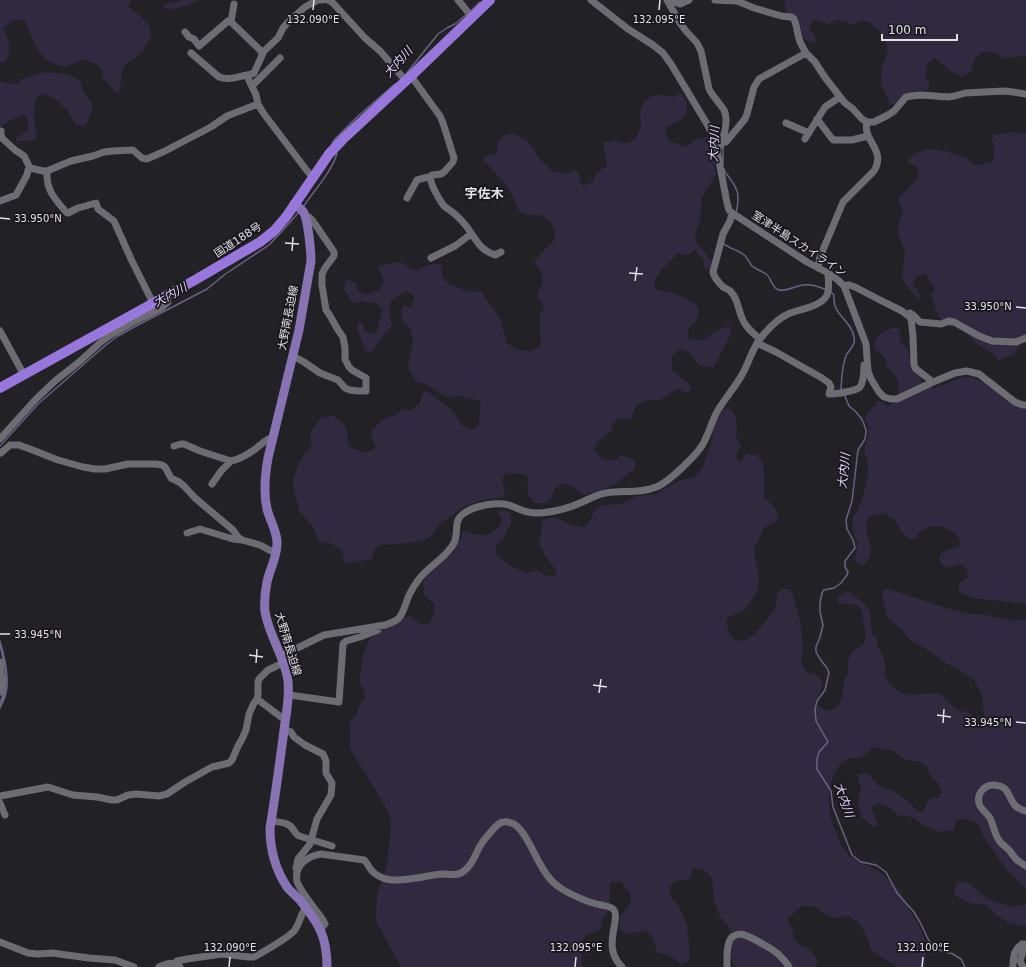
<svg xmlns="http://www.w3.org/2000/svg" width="1026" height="967" viewBox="0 0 1026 967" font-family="'DejaVu Sans','Noto Sans JP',sans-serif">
	<rect width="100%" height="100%" fill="#222126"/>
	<path fill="#302940" d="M0 0H132L128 6C139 17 158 25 148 42 145 47 143 52 139 55 135 59 130 60 126 64 119 71 123 84 118 93L113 89 102 77 103 71 96 64 85 59C79 61 71 65 65 66 41 67 31 37 25 20H13L3 28C9 42 12 46 6 61L0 63Z
		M180 0H199C187 6 176 11 162 8L168 3 179 2Z
		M784 0H1026V56L1004 58 993 52H982L974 59 972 71 963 77 953 73 935 58 927 64 925 77 930 85 927 90C913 93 905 93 895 104H890L881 84 882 67 888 50 884 36 871 23 861 20 854 25C842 19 840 18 828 24L814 20 809 27 815 36V41L810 43 802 36 800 25 797 18 787 12Z
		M46 72C56 73 74 73 81 83 82 86 82 89 84 92 86 96 91 100 92 105 93 112 88 120 85 126L76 125 68 111 54 98 41 94 36 99 34 113 35 125 37 136 34 141H16V138L28 131V122L25 115C15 117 8 121 0 128V82L17 84 22 79Z
		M681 93C688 101 688 108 684 118L665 128 669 141 686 147 696 139 709 137 716 174 701 199V206L700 220 695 234 697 244 704 251 712 262 711 269H705L703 259 695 250 692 251 690 255 676 253 672 260 662 269 654 281 656 290 671 292 695 303 699 311 696 321 688 329 689 339 704 340C711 334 722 325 732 327L729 338 713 368 699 365 689 352 679 349 672 356V370L692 386 688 393 677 389 660 400H650L637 405 634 410 631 419H618L613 423 612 431 596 443 595 451 603 460H615L622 455 635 461V469L614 485 602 490 583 495C576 487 562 477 554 491 551 497 552 500 545 503 542 504 538 503 535 503 528 496 525 488 529 478L523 474H505L502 480 505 491 503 497 483 500 463 507 453 515 440 523 432 536 423 540 409 543 381 545 374 550 372 559 350 563 344 561 342 550 332 544 319 541 312 525 300 512 293 488V479L298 465 305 453 310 449 312 443 310 435 313 428 322 417 334 416C340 420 346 425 347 432 348 437 347 441 349 446L363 452 372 451 376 446 371 437 372 430 384 419 395 415 402 410H411L419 404 423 393 425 391 430 393 452 410 463 426 472 430 479 425C479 417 481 409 480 401L459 396 448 397 437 392 426 384 417 382 408 368 413 339 410 328 403 323 401 311 403 306 411 307 415 296 406 291C402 294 395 297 392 300 387 307 391 318 392 326L384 335 372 352 365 351 357 328 359 322 363 323 364 329 370 334 377 332 382 309 376 303 361 301 353 303 344 290 346 280 356 282 358 291 366 295 379 290 384 281 379 270V266L390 264 394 262 403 263 410 269 417 271 425 266 435 263 442 266V276L449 284 469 292 481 291 485 298 500 318 507 343 518 350 529 351 541 346 540 331V314L544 308 542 303 537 296 543 281 540 270 534 262 544 250 553 242 556 232C553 225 547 216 539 215 532 214 529 218 521 212 516 209 515 199 511 193 503 181 494 170 483 160L485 156 494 155 497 152 498 142 504 135 514 134 528 141 539 158 552 171 567 174 573 170 578 172 582 186 593 182 597 173 607 165 603 143 614 140 623 143 631 142 636 137 641 127 640 113 644 101 654 95H665L673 97Z
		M1014 132 1026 134V335L1024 336C1017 355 1016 353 998 361L992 353 978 345 960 327 954 326 950 327 943 324 937 312 931 295 935 289 925 274 915 277 913 284 921 297 917 298 906 285 902 276 905 253 898 233 899 221 903 211 898 199 917 179 918 168 909 163 908 160 915 153 928 149 946 151 968 159 975 166 992 162 995 153 992 139 994 135Z
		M896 327 900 330V341L907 348 913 369 922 381 933 389 960 378 971 377 987 384 1026 407V604L972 598 959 592V584L968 577 967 569 959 564 950 568 941 565 939 555 947 550 959 546 960 540 954 532 944 527 932 526 919 532 916 538 910 539 902 533 895 520 884 513 875 514 867 518C867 522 866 527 867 532 869 546 876 553 863 566L857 563 855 558 858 542C852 531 852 528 853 516L857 513 863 496 868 474V463L864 451 868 433V426L865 417 878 400 888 406 896 403C900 384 901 381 887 367 886 356 884 355 875 350 871 336 886 330 896 327Z
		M725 407 733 411 737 423 736 436 741 447 737 452V461H741L746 454 757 455 763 464 764 476V497C770 503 779 510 778 520L764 528 754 549 759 578 757 592 745 610 729 617 726 621 729 633 735 641 745 640 756 633 775 609 777 594 782 589H789L792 592 800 620 802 634 803 649 801 662 807 673 816 675 823 681C822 689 817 697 815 704L821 708 830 711 836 708 842 698 845 678 849 672 847 664 851 652 863 645 866 637 862 611 857 605 838 603V597L847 591 864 603 870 612 872 633 877 639C876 647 879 648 882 655 886 662 886 668 884 675L889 683 901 693 917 695 932 693 941 695 957 710 968 712 980 720 984 715 982 695 974 680 961 671 944 662 926 649 910 640 903 631 887 617 883 601V590L889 589 946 608 970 614 987 615 1013 621 1026 619V889L1006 869 984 837 978 824 969 820 957 819 954 830 939 832 923 825 914 818 903 815 897 816 890 807 878 803 871 808 878 824 873 827 862 818 858 802 861 787 857 774H869L879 786 895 792 908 801 917 811 924 812C927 802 927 798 939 798L941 791 938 783 931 777 926 765 919 762 904 759 893 751 872 747 869 752 861 757 847 759 840 764 833 777 829 792 830 816 840 843 850 857 864 864 879 871 900 891 910 911 919 926 924 937 926 952 925 967H897L896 966 881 957 871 949 865 933 858 922 849 916 834 918 825 914 816 907 802 906 787 919 793 931V939L800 945 809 949 818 960 816 967H737L733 964 731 956 732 942 731 930 720 917 714 901 712 879 706 871 694 868 690 879 676 881 669 887 671 898 679 906 687 925 690 960 682 964 668 955 657 952 653 939 647 931 626 934 620 930V916L631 903 630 893 620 881 610 883V898L608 912 603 917 601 929 596 932 585 935C581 946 580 956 583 967H401L377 923 376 913 377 895 387 865 391 824 389 813 350 748V722L357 713 360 704 365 698 364 691 359 681 363 655 371 637 379 633 381 629 394 625 404 618 409 616 422 625 429 624 434 613V604L424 595 423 581 437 564 454 551 461 538 463 531 468 532 477 535H488L500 526 502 519 498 513 501 510 510 512 512 521 503 539 495 547 497 555 511 566 526 573 536 570 550 577 555 576 556 570 546 557 539 544V542L541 534 542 520 556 517 571 525 585 527 592 517 594 509 604 505 621 504 637 496 656 494 680 480 694 478 702 468 711 444 716 420Z
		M957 881 969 883 988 899 1012 907 1025 905 1026 903V926L1009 923 996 915 987 905 969 903 954 895Z"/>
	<path fill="#6a6282" d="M0 639C5 655 10 676 7 692 6 698 2 705 0 710V701L3 692 5 672 0 648Z"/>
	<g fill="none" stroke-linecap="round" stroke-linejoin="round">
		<path stroke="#6a6282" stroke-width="1.5" d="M470 12 480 2
			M406 74 438 34 447 28 455 24 467 14
			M332 143 336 138 357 117 395 84
			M723 164V150L724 144
			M724 169 725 172C737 187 741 193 736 213
			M303 207C313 192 333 170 337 153
			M724 244C729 248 737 250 743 254 747 257 749 262 752 266 756 269 761 271 766 274 772 278 771 288 779 290 787 292 794 286 803 285 810 284 820 287 827 290
			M830 291 834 295C832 316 851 319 854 337 856 346 849 349 846 356 842 365 842 378 841 388L842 391
			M844 394 849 406 856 412 861 418 864 424 866 431 865 439 858 450 852 501 846 520 847 529 853 540 855 548 845 561V567L848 572 847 575 841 583 834 588 824 590 822 593 820 603V612L823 625 820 637 816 647V652L820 659 827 668 829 673 825 690 817 701 815 709 816 721 828 742 819 752 817 759V769L831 791 833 807 852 855 861 862 876 865 886 872 897 893 914 912 920 922 929 941 939 950 953 954 961 959 965 967
			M0 446 38 404 107 344 118 336 136 326 207 289 224 275 269 245 284 229 299 212"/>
		<path stroke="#6d6c72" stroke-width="7" d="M328 0 332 2 365 38 380 51 406 81
			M458 0 472 17
			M591 0 628 29 653 45 663 53 671 64 707 124 713 136 717 150 727 203 729 210 732 213 807 262 828 273 838 280 844 286 866 344 868 371 871 379 879 392 884 397 891 399H897L933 382 955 373 967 371 979 374 1015 402 1023 405H1026
			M667 0 680 23 686 31 697 43 701 51 709 89C713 97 719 102 724 110 729 120 724 140 717 150
			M715 0 737 1 754 8 781 16 791 17 794 19 796 25 798 35 800 42 806 53 815 62 824 76 844 102 853 109 862 119 867 122H874L888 115 894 111 906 97 911 96 922 95 948 97 955 96 965 93 1004 91 1013 92 1026 94
			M669 3 672 1 680 4 689 0
			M231 22 234 4
			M185 32 189 37 194 39 199 46 228 21 231 22 260 50 262 54
			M191 53 219 77C228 80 233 78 242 76 246 75 250 75 254 73L264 51 278 38 283 28 288 22 305 7 318 0H323
			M247 76 256 95 258 104 264 114 308 172 313 177
			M411 76 440 116 443 123 454 158 453 162 444 172 441 174 432 175C431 178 430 178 431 181 432 187 440 201 444 206 449 210 455 213 459 218 462 221 466 225 469 230 477 241 480 250 495 255L501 252
			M252 86 280 58
			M817 119 833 140H852L868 136
			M786 123 809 133
			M1 131V135L3 139 15 150 24 156 30 168
			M805 139 825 107 840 97
			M722 142H726L745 119 747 114 754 87 759 79 806 53
			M47 171C46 190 54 198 66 212L68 213 78 208 96 203 98 209 114 221 131 259 153 303
			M407 198 417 180 428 177H431
			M0 201 16 195 27 175 28 170 30 168 43 171H47L71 161 93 156 104 152 113 151 133 150 142 158 147 159 165 151 211 127 227 116 258 104
			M732 213 730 221 723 234 713 272C714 277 719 283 723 287 726 289 729 289 731 292 738 299 738 309 742 318 745 327 753 333 760 339
			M431 258 455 246 471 234
			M818 268 820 257 843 202 874 171C887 150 862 141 867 122
			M844 286 849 285 855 287 878 299 902 311 911 318 913 336 914 365 916 369 933 382
			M910 313C915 315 916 319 920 322L941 324 949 321 954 322 979 336 992 341 1016 342 1026 338
			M0 331 24 375
			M757 343 776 352 822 378 829 383 831 387 829 394C836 394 856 391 860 387 864 381 864 372 864 365
			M293 356 304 362 320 373 338 380 345 388 350 390 358 391H366V378L352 370 349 367 345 359V348L343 337 338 330 329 314 326 310 322 285V274L325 268 334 256V252L313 221 309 217H306
			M0 439 36 399 55 381 79 362 101 342 109 336 135 321 161 308 168 302 165 297
			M174 446 181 444H184L200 451 231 461C238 460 248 454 254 450 260 446 265 439 272 438
			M0 452 1 453 10 445H19L30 449 58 460 83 467 95 469H105L128 464H156L162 465 165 467 171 478 179 482 184 486 195 498 233 530 238 537 242 540 260 545 271 551 276 549
			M212 484 221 471 231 461
			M187 533 200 529 233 539 242 540
			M281 656 324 635 385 625C390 623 395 622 399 618 404 612 406 602 409 595 412 589 415 584 419 579 428 567 448 556 454 543 459 533 453 521 463 514 475 505 496 502 509 505 520 509 527 514 540 513 553 512 567 509 580 503 588 500 597 494 606 493 623 490 640 494 656 487 668 483 699 453 704 442 710 431 712 420 718 410 726 397 736 386 743 373 749 362 752 349 760 339 767 330 777 319 788 314 800 309 821 307 827 295 830 288 828 280 828 273
			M0 662 2 681 0 692
			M289 695 339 702 343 644 346 641 360 637 378 630V626
			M257 699 285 720
			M284 729 291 732 294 737 305 745 323 754 326 761V773L332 783 331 795 317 819 310 844 298 859 296 868
			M0 796 48 787 73 795 97 797 112 800H117L128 795 136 794 159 796 167 794 185 782 212 767 229 763 232 760 238 746 242 739 246 730 249 714 254 703 257 699 258 695V682L259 679 268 670 283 663
			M0 803 5 815
			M1026 811C1005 807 1015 787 995 785 984 784 975 795 980 806 982 810 987 813 990 818 994 826 994 835 1001 843 1003 845 1006 847 1008 849 1011 852 1013 856 1016 859 1019 862 1023 864 1026 866
			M271 821C279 822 288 822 293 829 295 832 295 834 299 836L332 846
			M320 929 325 924 323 920C317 911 299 890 297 881 294 865 308 856 321 854L364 860C367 862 367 864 369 867 372 872 378 876 383 878 398 884 426 875 443 874 448 874 456 876 461 873 471 868 475 855 480 846 483 841 495 826 500 823 504 821 510 822 514 824 521 828 525 836 529 843 537 857 544 877 559 887 569 894 589 903 601 905 605 906 611 906 614 910 617 914 615 918 615 922 612 939 608 953 622 967
			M0 942 28 953 38 954 52 953 89 958 115 960 134 967
			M1022 944 1024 948 1020 961 1023 967
			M175 963 177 961 187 959 222 954 249 957H254C263 952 288 938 294 931 300 924 300 914 306 908
			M159 967C169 963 171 961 180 967
			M727 967C727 959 726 943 732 937 735 935 738 934 741 934 750 936 775 950 781 957 784 960 787 963 789 967
			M1013 967C1013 957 1014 945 1026 944"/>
		<path stroke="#8773b2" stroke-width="9" d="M294 204C298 207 302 209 304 213 308 221 311 251 311 261L299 330 268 458C265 475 263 492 267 509 270 520 276 530 277 541 278 556 270 568 267 582 265 592 264 602 265 612 269 636 285 657 288 681 290 700 285 719 283 738 279 768 275 798 270 828 270 850 275 869 287 887 291 892 296 896 300 900 319 924 327 936 327 967"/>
		<path stroke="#9877dd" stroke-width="10" d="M0 388 195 280 260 242 274 231 286 217 329 154 344 138 411 76 490 0"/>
	</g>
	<path fill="none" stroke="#e2e1e5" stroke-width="1.5" d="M313 10 314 0M659 10 660 0M0 218 10 219M285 243 299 244M292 251 293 237M629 273 643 274M635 281 637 267M1016 307 1026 308M0 634H10M249 655 263 657M256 663 257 649M593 685 607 687M599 693 601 679M937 715 951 717M1016 722 1026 723M943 723 944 709M229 967 230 957M575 967 576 957M922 967 923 957"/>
	<g text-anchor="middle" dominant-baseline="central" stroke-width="3.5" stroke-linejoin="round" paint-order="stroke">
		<g font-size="11" fill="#e2e1e5" stroke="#19171d">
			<text transform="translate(238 240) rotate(-33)">国道188号</text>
			<text transform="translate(799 244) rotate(33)">室津半島スカイライン</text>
			<text transform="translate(288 318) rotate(-79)">大野南長迫線</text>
			<text transform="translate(288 644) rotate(73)">大野南長迫線</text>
		</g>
		<g font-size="12" font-style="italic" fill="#dfd6f9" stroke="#19171d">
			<text transform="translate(398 62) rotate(-48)">大内川</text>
			<text transform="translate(714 144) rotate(-87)">大内川</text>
			<text transform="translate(170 295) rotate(-29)">大内川</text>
			<text transform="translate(844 471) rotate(-84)">大内川</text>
			<text transform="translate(844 800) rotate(71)">大内川</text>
		</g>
		<g font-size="13" font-weight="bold" fill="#e2e1e5" stroke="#19171d">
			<text x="484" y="193">宇佐木</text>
		</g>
	</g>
	<g font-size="10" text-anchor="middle" fill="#e2e1e5" stroke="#19171d" stroke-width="3.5" stroke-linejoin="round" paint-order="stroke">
		<text x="313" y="23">132.090°E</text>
		<text x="659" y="23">132.095°E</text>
		<text x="38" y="222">33.950°N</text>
		<text x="988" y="310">33.950°N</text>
		<text x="38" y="638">33.945°N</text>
		<text x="988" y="726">33.945°N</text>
		<text x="230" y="951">132.090°E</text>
		<text x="576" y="951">132.095°E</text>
		<text x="923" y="951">132.100°E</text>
	</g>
	<path d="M882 34v6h75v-6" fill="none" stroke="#e2e1e5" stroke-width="2"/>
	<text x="888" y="34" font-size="12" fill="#e2e1e5" stroke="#19171d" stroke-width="3" paint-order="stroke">100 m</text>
</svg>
